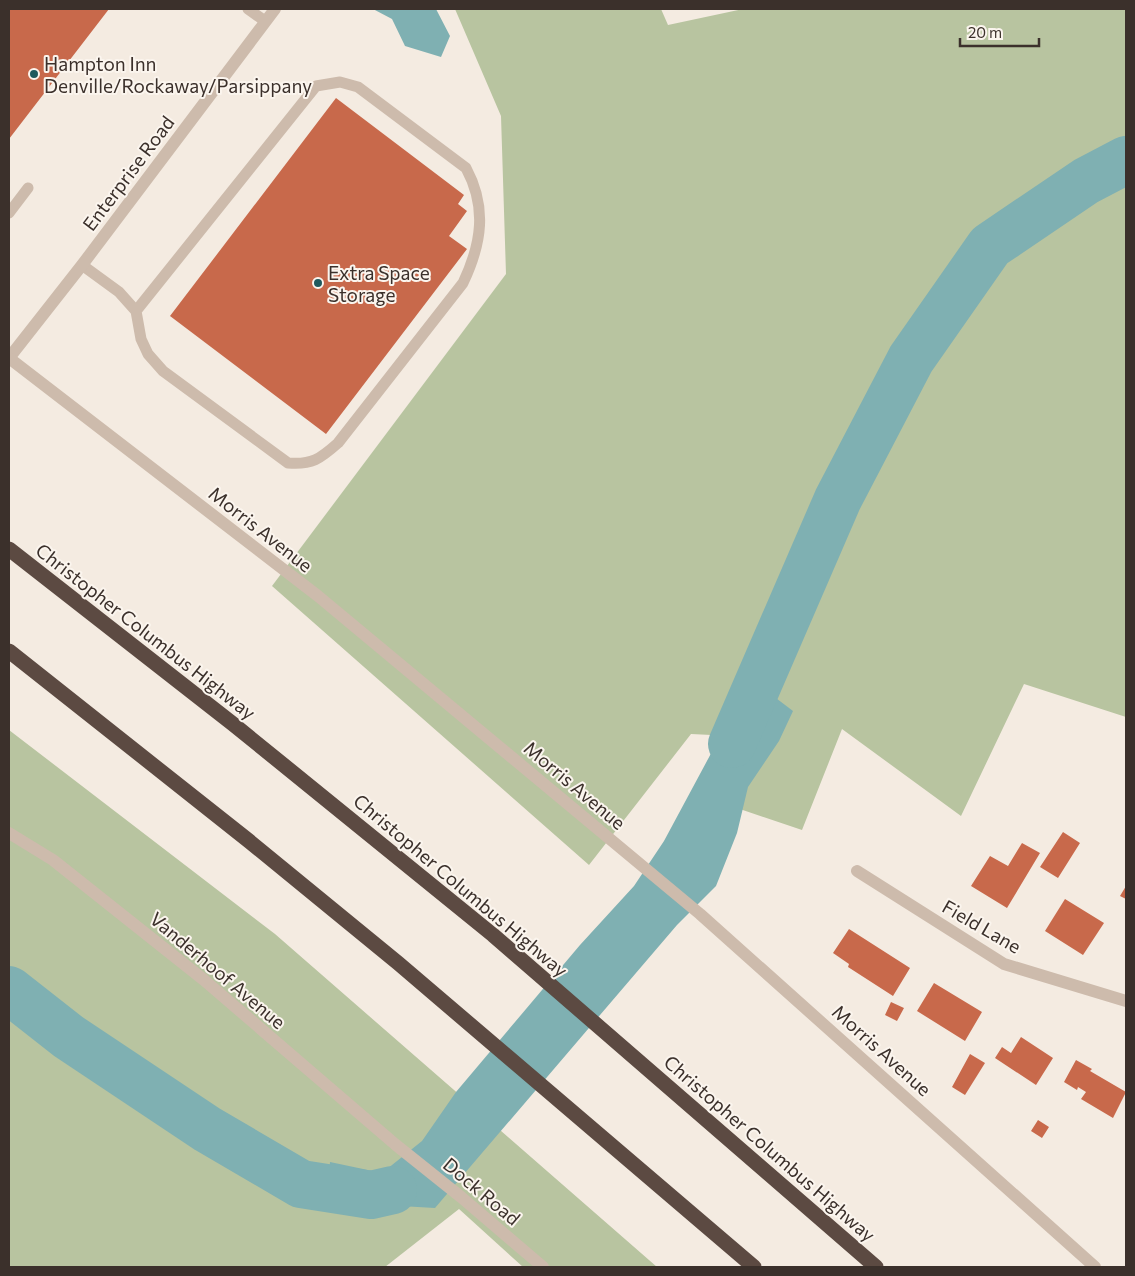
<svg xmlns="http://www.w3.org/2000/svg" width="1135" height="1276" viewBox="0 0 1135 1276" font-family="Commissioner,sans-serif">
	<rect width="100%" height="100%" fill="#f4ebe1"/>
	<path fill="#b8c4a0" d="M455 9H661L668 25 743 9H1126V717L1024 684 961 816 842 729 802 830 731 806 753 737 691 734 589 865 272 586 506 274 501 116Z
		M9 730 275 934 657 1267H523L459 1209 385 1267H9Z"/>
	<path fill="#7fb0b2" d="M373 9H436L450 36 441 57 405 46 392 19Z
		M751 679 793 711 779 741 748 787 737 833 716 886 677 925 435 1208 383 1205 328 1195 330 1162 382 1173 422 1141 456 1092 580 945 634 886 664 841Z"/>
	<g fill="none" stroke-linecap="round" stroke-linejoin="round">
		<path stroke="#7fb0b2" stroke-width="48" d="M732 744 838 499 911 359 990 246 1086 181 1126 160
			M9 990 69 1037 207 1129 301 1184 371 1195 393 1190"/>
	</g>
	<path fill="#c8694b" d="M9 9H109L9 139Z
		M336 98 464 195 458 204 467 211 449 236 467 249 326 434 170 316Z
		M1063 832 1080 843 1058 878 1040 867Z
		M1022 843 1040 853 1007 908 971 886 990 856 1008 866Z
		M1126 886V899L1120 896Z
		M1065 899 1104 923 1083 955 1045 931Z
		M849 929 910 968 893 996 848 967 849 964 833 953Z
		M934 983 982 1012 965 1041 917 1011Z
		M891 1002 904 1008 897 1021 885 1015Z
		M1021 1037 1053 1058 1036 1085 995 1058 1002 1047 1011 1053Z
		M970 1054 985 1063 965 1095 952 1087Z
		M1076 1060 1092 1069 1090 1071 1126 1092 1113 1118 1081 1099 1086 1092 1078 1087 1077 1090 1064 1082Z
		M1038 1120 1049 1127 1042 1138 1031 1131Z"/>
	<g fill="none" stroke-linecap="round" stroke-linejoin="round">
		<path stroke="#cdbbac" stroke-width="11" d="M248 9 265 21
			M9 213 28 188
			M82 265 119 292 136 311 141 339 148 354 163 371 288 463C312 465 320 459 338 443L463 283C482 243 487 207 466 168L358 87 340 82 316 86 136 311"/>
		<path stroke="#cdbbac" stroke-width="12" d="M9 358 82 265 275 9
			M9 833 53 860 204 980 396 1145 461 1197 543 1267
			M857 871 1004 964 1126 1001"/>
		<path stroke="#cdbbac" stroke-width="12" d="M9 358 318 596 700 914 1095 1267"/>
		<path stroke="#5c4a42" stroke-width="15" d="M9 549 233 724 493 935 876 1267
			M9 651 249 841 398 963 754 1267"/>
	</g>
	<g fill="#1f5a5e" stroke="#fbf5ee" stroke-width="2">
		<circle cx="34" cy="74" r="5"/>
		<circle cx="318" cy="283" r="5"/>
	</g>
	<g text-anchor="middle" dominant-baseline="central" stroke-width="4" stroke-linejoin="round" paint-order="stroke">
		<g font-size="19" fill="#3b302b" stroke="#fbf5ee" text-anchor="start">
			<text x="44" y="63">Hampton Inn<tspan x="44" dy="22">Denville/Rockaway/Parsippany</tspan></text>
			<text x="328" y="272">Extra Space<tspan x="328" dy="22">Storage</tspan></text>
		</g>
		<g font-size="19" fill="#3b302b" stroke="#fbf5ee">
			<text transform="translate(128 173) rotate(-53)">Enterprise Road</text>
			<text transform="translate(261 529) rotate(38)">Morris Avenue</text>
			<text transform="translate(146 631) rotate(38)">Christopher Columbus Highway</text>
			<text transform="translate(575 785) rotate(40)">Morris Avenue</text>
			<text transform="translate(461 885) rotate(40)">Christopher Columbus Highway</text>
			<text transform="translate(982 926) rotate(30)">Field Lane</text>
			<text transform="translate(218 970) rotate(40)">Vanderhoof Avenue</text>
			<text transform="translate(882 1050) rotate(42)">Morris Avenue</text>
			<text transform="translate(770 1148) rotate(41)">Christopher Columbus Highway</text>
			<text transform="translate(482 1191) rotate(40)">Dock Road</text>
		</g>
	</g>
	<rect width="1135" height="1276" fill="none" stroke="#3b302b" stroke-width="20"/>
	<path d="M960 38v8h79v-8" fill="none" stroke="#3b302b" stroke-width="2.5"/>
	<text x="968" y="38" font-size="15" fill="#3b302b" stroke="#fbf5ee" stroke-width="4" paint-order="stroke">20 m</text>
</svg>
